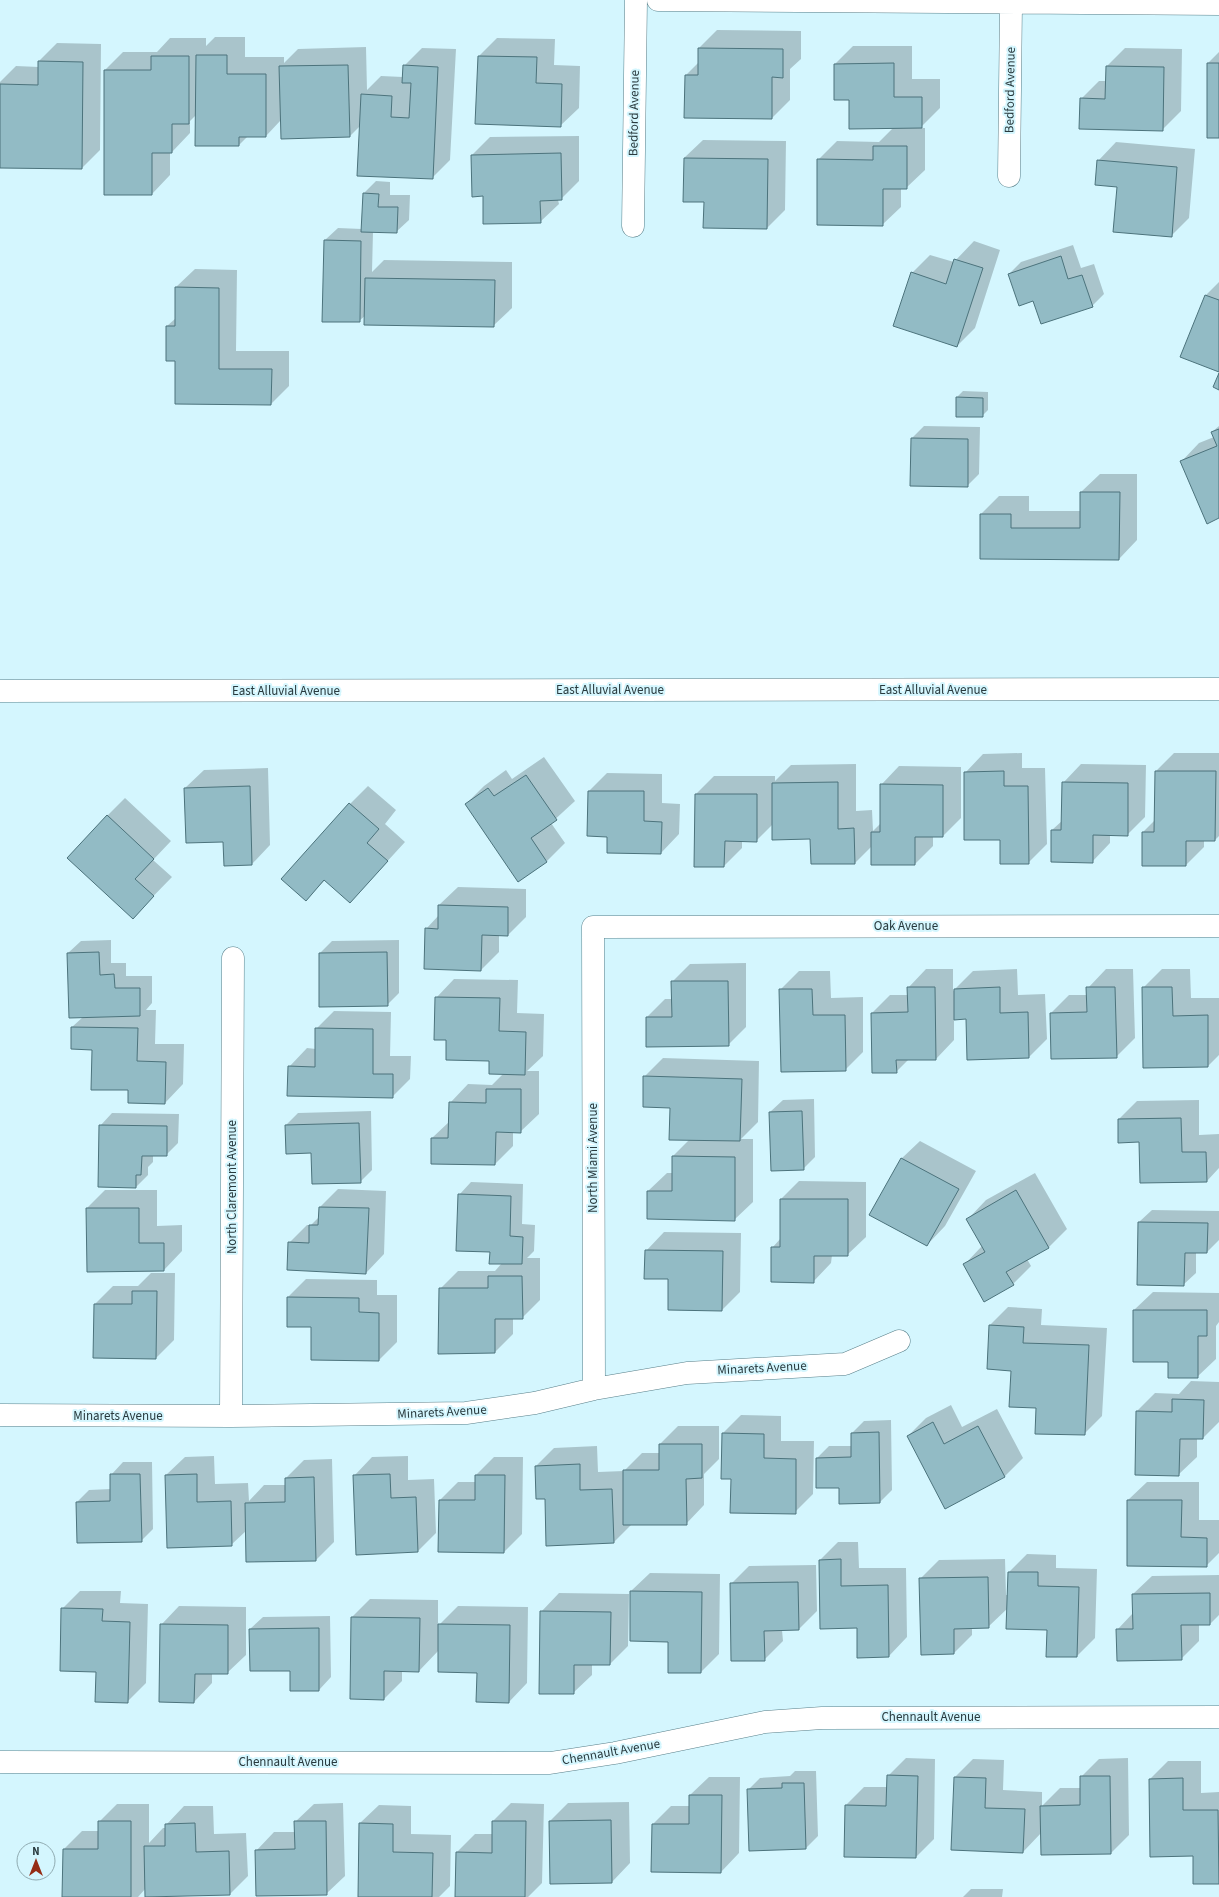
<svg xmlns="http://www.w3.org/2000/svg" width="1219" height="1897" viewBox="0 0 1219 1897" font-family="'Source Sans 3',sans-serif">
	<rect width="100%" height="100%" fill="#d4f6fe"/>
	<path fill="#0003" d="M717 30 801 31V59L790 69V100L772 118 686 75 699 62V48Z
		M215 37H245V57H284V63L298 49 366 47 367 90 381 76 403 77 404 66 422 48 456 49 450 160 432 178 361 125 350 136 281 120 266 136H248L239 145 197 114 190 121V133L172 152H170V175L152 194 105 70 123 52H157L170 38H206V46Z
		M497 38 555 39 554 65 580 66 579 108 560 126 479 56Z
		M57 43 101 44 100 150 82 168 0 167V82L16 66 39 67V61Z
		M853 46H912V79H940V108L920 128H925V170L906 188H901V207L882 225 818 160 837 141 879 142 894 127 850 99 835 64Z
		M1125 48 1182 49 1181 111 1162 130 1081 99 1099 81H1107V66Z
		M1219 52V137H1208V63Z
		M579 136V181L561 199 558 200 559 204 540 222 484 195 472 155 490 137Z
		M703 140 786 141 785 210 767 228 705 201 684 158Z
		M1116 142 1195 149 1189 218 1171 236 1118 186 1098 161Z
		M376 181 390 182V195H410L409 220 396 232H373L372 272 384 260 512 262V308L493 326 366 315 359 321 325 240 338 228 362 229 364 193Z
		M974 241 1000 250 975 328 957 346 912 273 930 255 954 262Z
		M1073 245 1081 268 1094 264 1104 294 1092 306 1034 300 1009 274 1021 262Z
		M195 269 237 270 236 351H289V386L271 404 176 360 167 326 176 318V287Z
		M1219 282V371L1206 295Z
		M963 391 988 392V410L982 416 957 397Z
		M924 426 980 427 979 474 967 486 912 438Z
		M1219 426V517L1181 462 1199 443 1214 437 1212 432Z
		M1100 474H1137V540L1119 559 981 558V514L999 496H1029V511H1081V492Z
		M1022 753V768H1045L1047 844 1028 863 1000 839 965 773 983 754Z
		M1174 753H1219V836L1215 840H1204V847L1186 865 1143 832 1155 820 1156 771Z
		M544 757 575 801 551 823 565 843 547 861 466 804 484 786 506 770 512 779Z
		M856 764V811L872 810 873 831 881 823V785L899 766 961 767V818L943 836H933V846L915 864 872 846 855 863 811 838 773 824 756 841 742 840V848L724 866 696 794 714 776H775V781L791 765Z
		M1081 764 1146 765 1145 817 1127 835H1110V843L1092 862 1052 830 1063 820V783Z
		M268 768 270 845 252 864 185 788 204 770Z
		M607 773 662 774V803L680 804 679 834 661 853 608 836 589 791Z
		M368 786 396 810 385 824 405 842 350 902 325 880 306 900 350 804Z
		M125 798 171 841 153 860 172 877 133 917 107 816Z
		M458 887 526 889V917L508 935H499V952L481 970 426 929 439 915V905Z
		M111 940V963H126V976H152V1003L146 1010H156L155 1044H184L183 1084 165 1103 129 1089 72 1027 83 1017 68 953 81 941Z
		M399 940V993L387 1005 320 953 332 941Z
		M746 963V1027L728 1045 647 1017 665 999H672V982L690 964Z
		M926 969H953V991L973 971 1017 969 1018 995 1045 994 1047 1039 1029 1057 967 1018 954 1019V1040L936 1059H909L896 1072 872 1013 890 995H908V988Z
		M1106 969H1133L1135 1038 1116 1057 1051 1013 1069 995H1088V988Z
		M1162 969H1190L1191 998H1219V1055L1208 1066 1144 1067 1143 988Z
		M799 971H830L831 998 863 997V1052L845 1070 780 990Z
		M454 979 518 980 517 1013 544 1014 543 1056 527 1071H539V1114L520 1132H513V1146L495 1164 432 1138 450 1121V1103L468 1084 492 1085 503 1074 490 1060 447 1039 436 998Z
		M334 1011 391 1012 390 1056H411L410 1079 392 1097 289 1067 307 1048 316 1049V1029Z
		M663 1058 759 1061 758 1122 741 1139H753V1202L734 1220 648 1191 667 1173H673V1156L690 1139 671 1107 644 1077Z
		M814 1099 815 1157 803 1169 770 1112 783 1100Z
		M1199 1100V1135L1219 1134V1168L1207 1181 1140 1141 1119 1119 1137 1101Z
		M371 1111 372 1170 360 1182 312 1152 286 1125 298 1113Z
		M112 1113 179 1114 178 1143 166 1155H153V1162L148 1167V1175L136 1187 100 1126Z
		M920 1141 976 1171 945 1226 927 1245 901 1159Z
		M1035 1173 1067 1229 1049 1247 1027 1259 1031 1266 1013 1284 964 1265 982 1246 968 1219 986 1200Z
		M799 1181 866 1182V1237L847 1255H832L831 1263 813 1282 772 1248 781 1238V1199Z
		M471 1182 523 1184 522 1224 535 1225 534 1251 527 1258H540V1300L522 1318H513V1334L495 1352 440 1289 458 1271H495L502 1263 459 1195Z
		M338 1189 386 1191 384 1254 366 1273 289 1243 307 1225H311L320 1216V1207Z
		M105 1190H157V1226L182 1225V1251L164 1270 87 1208Z
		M1152 1210 1219 1211V1240L1207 1252H1196V1273L1183 1285 1139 1222Z
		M664 1232 741 1233 740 1292 722 1310 669 1278 646 1251Z
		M151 1273H175L174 1340 156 1358 95 1304 113 1286H138Z
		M306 1279 377 1280V1295H397V1342L379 1360 312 1326 288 1297Z
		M1153 1292 1219 1293V1322L1216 1326V1359L1197 1377 1169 1361H1134V1310Z
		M1008 1307 1042 1309 1041 1325 1107 1328 1102 1416 1084 1434 1037 1407 1012 1370 990 1325Z
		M1191 1381 1219 1382V1422L1203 1438H1197V1457L1178 1475 1137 1411 1155 1393 1179 1394Z
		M951 1405 962 1427 997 1409 1023 1458 1005 1476 946 1507 908 1436 926 1418Z
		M741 1415 781 1416V1441H814L813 1494 795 1512 732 1478 723 1433Z
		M891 1420 892 1490 880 1502 840 1487 817 1458 829 1446H852V1433L864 1421Z
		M678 1426H719V1459L704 1474V1505L686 1524H632L614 1542 536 1466 554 1448 597 1446 598 1472 624 1471 642 1453H660V1444Z
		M214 1456 215 1484 248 1483 249 1501 264 1485H286V1478L304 1460 332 1459 334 1542 316 1560 247 1530 231 1545 166 1475 185 1457Z
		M408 1456V1480L434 1479 436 1533 418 1551 354 1476 372 1457Z
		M494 1457H523L522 1534 504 1552 440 1500 458 1482H476V1475Z
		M123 1462H152L153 1529 141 1541 78 1542 77 1502 89 1490 111 1489V1475Z
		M1147 1482H1199V1520H1219V1553L1206 1566 1128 1500Z
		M838 1542H858L859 1568H906L907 1637 889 1656 858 1657V1627L820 1560Z
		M1027 1554 1056 1555V1568L1097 1569 1095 1638 1077 1656 1048 1629 1008 1608 988 1627 972 1628V1635L954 1653 920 1579 939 1560 1005 1559 1006 1595H1008L1009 1572Z
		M816 1565 817 1611 799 1629 782 1630 783 1641 764 1660 731 1584 749 1566Z
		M650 1573 720 1574 719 1654 701 1672 669 1641 631 1591Z
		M1219 1575V1615L1210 1624H1199V1641L1181 1659 1117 1630 1133 1613V1594L1152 1576Z
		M80 1591H121L120 1603 148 1604 146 1683 127 1702 97 1671 62 1609Z
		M559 1593 629 1594 628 1646 610 1664H592V1675L573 1693 541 1612Z
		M370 1599 438 1600V1626L458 1606 528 1607 527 1683 509 1702 478 1672 439 1650 419 1671 402 1670V1681L384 1699 352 1617Z
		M179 1606 246 1607V1655L227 1673H212V1683L194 1702 161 1625Z
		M330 1616 331 1677 319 1690 291 1670 250 1629 263 1617Z
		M906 1758 935 1759 934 1839 916 1857 846 1805 864 1787H887L888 1776Z
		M1128 1758 1129 1835 1111 1853 1042 1832 1023 1852 955 1777 973 1759 1004 1760 1003 1790 1042 1792V1806L1060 1788H1081V1777L1099 1759Z
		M1168 1761H1201V1793L1219 1792V1883L1194 1855 1150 1779Z
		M795 1771H816L818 1836 806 1848 748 1790 760 1778 790 1776Z
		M709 1777H740L739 1853 721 1872 653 1824 671 1806H690V1795Z
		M629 1802 630 1863 612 1882 550 1821 568 1803Z
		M343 1803 345 1876 326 1894 256 1851 274 1832H296L295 1822 314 1804Z
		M511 1803 544 1804 542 1883 528 1897H456L457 1852 475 1834H493V1821Z
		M117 1804H149V1843L163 1828H166V1825L184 1806H213L214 1834 246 1833 248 1876 230 1894 146 1888 138 1897H63L64 1849 82 1831H99V1822Z
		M379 1805 411 1806V1834L451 1835 450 1886 439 1897H359L360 1823Z
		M971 1889H1003L1002 1897H963Z"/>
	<path fill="#92bbc5" stroke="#4c737c" d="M698 48 783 49V78L772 77V119L684 118 685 75H698Z
		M196 55H227V74H266V137H239V146H195Z
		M151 56H189V124H172V153H152V195H104V70H151Z
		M478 56 537 57 536 83 562 84 561 127 475 124Z
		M38 61 83 62 82 169 0 168V84L38 85Z
		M894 63V97H922V128L849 129V100H834V64Z
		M1207 63H1219V138H1207Z
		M348 65 350 137 281 139 279 66Z
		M403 65 438 67 433 179 357 176 361 94 392 96 391 117 409 118 411 83H402Z
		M1106 66 1164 67 1163 131 1079 129 1080 98 1105 99Z
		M873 146H907V189H883V226L817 225V159L873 160Z
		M561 153 562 200 540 201 541 223 483 224V196L472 197 471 155Z
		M684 158 768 159 767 229 703 228 704 202H683Z
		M1097 160 1177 167 1172 237 1113 232 1117 187 1095 185Z
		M363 193 379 194 378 207H398L397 233 361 232Z
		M324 240 361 241 360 322H322Z
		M1061 256 1068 279 1082 275 1093 307 1041 324 1033 301 1019 306 1008 274Z
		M954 259 983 268 957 347 893 326 911 272 946 284Z
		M365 278 495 280 494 327 364 325Z
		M175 287 219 288V369H272L271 405 175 404V361H166V326H175Z
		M1205 295 1219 300V372L1180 357Z
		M1219 373V390L1213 387Z
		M956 397 983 398V417H956Z
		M1219 429V518L1207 524 1180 461 1217 446 1211 432Z
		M911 438 968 439V487L910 486Z
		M1080 492H1120L1119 560 980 559V514H1011V528H1080Z
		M1004 771V786H1028L1029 864H1000V840H964V772Z
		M1155 771H1216L1215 841H1186V866H1142V832H1154Z
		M526 775 557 820 531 838 547 862 518 882 465 804 488 788 494 796Z
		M838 782V829L854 828 855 864H811L810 839 772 840V783Z
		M1062 782 1128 783V836L1093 835V863L1051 862V830H1061Z
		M880 784 943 785V837H915V865H871V832H880Z
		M250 786 252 865 224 866 223 842 186 843 184 788Z
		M588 791H644V821L662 822 661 854 607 853V837L587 836Z
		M695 794H757V842L725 841 724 867H694Z
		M349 803 379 829 367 843 388 861 350 903 324 880 306 901 281 879Z
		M107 815 154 859 135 879 154 896 133 919 67 858Z
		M438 905 508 907V936L482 935 481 971 424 969 425 928 438 929Z
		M99 952 100 975 114 974 115 988H140V1016L69 1018 67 953Z
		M387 952 388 1006 319 1007V953Z
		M671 981H728L729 1046 646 1047V1017H672Z
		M907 987H935L936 1060H896L897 1073H872L871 1013 908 1012Z
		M1000 987V1013L1028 1012 1029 1058 967 1060 966 1019 954 1020V989Z
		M1086 987H1115L1117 1058 1051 1059 1050 1013 1087 1012Z
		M1142 987H1172L1173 1016 1208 1015V1067L1143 1068Z
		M779 989H812L813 1015H845L846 1071 781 1072Z
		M435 997 500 998 499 1031 526 1032 525 1075 489 1074V1061L446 1060V1040H434Z
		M71 1027 138 1028 137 1061 166 1062 165 1104 128 1103V1090H91L92 1050 71 1049Z
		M315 1028 373 1029V1074H393V1098L287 1096 288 1066 315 1067Z
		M643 1076 742 1079 740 1141 669 1140 670 1108 643 1107Z
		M486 1089H521V1133L496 1132 495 1165 431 1164V1138H448L449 1102 486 1103Z
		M802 1111 804 1170 771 1171 769 1112Z
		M1181 1118 1182 1152H1206L1207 1182 1140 1183 1139 1142 1118 1143V1119Z
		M359 1123 361 1183 312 1184 311 1153 286 1154 285 1125Z
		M99 1125 167 1126V1156H142L141 1175H136V1188L98 1187Z
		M672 1156 735 1157V1221L647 1219V1191H672Z
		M901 1158 959 1189 927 1246 869 1215Z
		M1016 1190 1049 1248 1006 1272 1014 1285 984 1302 963 1264 985 1252 966 1219Z
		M458 1194 511 1196 510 1236 523 1237 522 1264H489L490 1252 456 1251Z
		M780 1199H848V1256H814V1283L771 1282V1247H780Z
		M319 1207 369 1208 366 1274 287 1270 288 1242 309 1243V1225H318Z
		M86 1208H139V1243H164V1271L87 1272Z
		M1138 1222 1208 1223 1207 1253H1185L1184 1286 1137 1285Z
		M645 1250 723 1251 722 1311 668 1310V1279H644Z
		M488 1276H522L523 1319H495V1353L438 1354 439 1288H488Z
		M132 1291H157L156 1359 93 1358 94 1304H132Z
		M287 1297 359 1298V1312L379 1313V1361L311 1360V1327H287Z
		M1133 1310H1207V1336H1198V1378H1168V1362H1133Z
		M989 1325 1024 1327 1023 1343 1089 1345 1085 1435 1035 1434 1036 1408 1009 1407 1011 1371 987 1369Z
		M1172 1399 1204 1400 1203 1439H1180L1179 1476 1135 1475 1136 1411 1172 1412Z
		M933 1422 944 1444 978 1426 1005 1477 945 1509 907 1436Z
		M879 1432 880 1503 839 1504V1488H816V1458L851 1457V1433Z
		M722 1433 764 1434V1458L796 1459V1514L730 1513 731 1479H721Z
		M659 1444H702V1478L686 1479 687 1525H623V1470H659Z
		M580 1464V1490L612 1489 614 1543 546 1546 545 1499H536L535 1466Z
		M110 1474H140L142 1542 77 1543 76 1502 110 1501Z
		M197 1474V1502L231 1501 232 1546 167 1548 165 1475Z
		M390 1474 391 1498 416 1497 418 1552 356 1555 353 1475Z
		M475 1475H505L504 1553 438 1552 439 1500H475Z
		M314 1477 316 1561 246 1562 245 1503 285 1502V1478Z
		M1127 1500H1182L1181 1537 1207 1538V1567L1127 1566Z
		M841 1559V1586L888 1585 889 1657 857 1658V1628L820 1629 819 1560Z
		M1008 1572H1038V1586L1079 1587 1077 1657H1046L1047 1630 1006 1629Z
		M988 1577 989 1628 954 1629V1654L921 1655 919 1578Z
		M798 1582 799 1630 764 1631 765 1661H731L730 1583Z
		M630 1591 702 1592 701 1673H668V1642L630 1641Z
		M1210 1593V1625H1181L1182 1660 1117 1661 1116 1629H1133L1132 1594Z
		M61 1608 103 1609 102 1621 130 1622 128 1703 95 1702 96 1672 60 1671Z
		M540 1611 611 1612 610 1665H574V1694H539Z
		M351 1617 420 1618 419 1672 384 1671V1700L350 1699Z
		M160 1624 228 1625V1674H195L194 1703 159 1702Z
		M438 1624 510 1625 509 1703 476 1702 477 1673 438 1672Z
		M319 1628V1691H290V1671H250L249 1629Z
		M887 1775 918 1776 916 1858 844 1857 845 1805 886 1806Z
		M1080 1776H1110L1111 1854 1041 1855 1040 1806 1080 1805Z
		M954 1777 986 1778 985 1808 1025 1809 1023 1853 951 1850Z
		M1183 1778V1810H1218L1219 1884H1193V1856L1150 1857 1149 1779Z
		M782 1783H804L806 1849 749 1851 747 1789 782 1788Z
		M689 1795H722L721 1873 651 1872 652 1824H689Z
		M611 1820 612 1883 550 1884 549 1821Z
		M98 1821H131V1897H62L63 1849H98Z
		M294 1821H326L327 1895 256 1896 255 1850 295 1849Z
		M492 1821H526L525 1897H455L456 1852 492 1853Z
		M195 1823 196 1852 229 1851 230 1895 145 1897 144 1846H165V1824Z
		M359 1823 393 1824V1852L433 1853 432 1897H358Z"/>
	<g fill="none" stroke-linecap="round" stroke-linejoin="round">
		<defs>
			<path id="street" d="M658 0 1219 4
				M1009 176 1011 4
				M633 226 636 0
				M594 1389 593 927 1219 926
				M0 1415 231 1416 466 1413 535 1403 594 1389 687 1373 845 1364 899 1341
				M231 1416 233 958
				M0 1762 550 1763 615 1753 765 1722 822 1718 1219 1717"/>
			<path id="secondary" d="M0 691 1219 689"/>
		</defs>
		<use href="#street" stroke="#587f89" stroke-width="23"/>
		<use href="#secondary" stroke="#587f89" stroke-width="23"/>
		<use href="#street" stroke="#fff" stroke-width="22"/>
		<use href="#secondary" stroke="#fff" stroke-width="22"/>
	</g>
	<g text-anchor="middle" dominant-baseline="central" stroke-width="4" stroke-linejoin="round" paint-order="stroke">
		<g font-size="13" fill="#293a3e" stroke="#d4f6fe">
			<text transform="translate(1010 90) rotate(-89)">Bedford Avenue</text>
			<text transform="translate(634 113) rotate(-89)">Bedford Avenue</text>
			<text x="610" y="690">East Alluvial Avenue</text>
			<text x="933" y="690">East Alluvial Avenue</text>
			<text x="286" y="691">East Alluvial Avenue</text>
			<text x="906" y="926">Oak Avenue</text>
			<text transform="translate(593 1158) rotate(-90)">North Miami Avenue</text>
			<text transform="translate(232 1187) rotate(-90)">North Claremont Avenue</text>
			<text transform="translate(762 1368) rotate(-3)">Minarets Avenue</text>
			<text transform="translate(442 1412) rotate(-3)">Minarets Avenue</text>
			<text x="118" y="1416">Minarets Avenue</text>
			<text x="931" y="1717">Chennault Avenue</text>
			<text transform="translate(611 1752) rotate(-10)">Chennault Avenue</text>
			<text x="288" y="1762">Chennault Avenue</text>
		</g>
	</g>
	<g transform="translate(36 1861)"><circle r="19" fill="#d4f6fe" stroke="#90abb1"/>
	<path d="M0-3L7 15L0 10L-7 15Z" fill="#952d15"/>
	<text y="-6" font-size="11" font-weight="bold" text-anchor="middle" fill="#293a3e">N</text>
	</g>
</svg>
